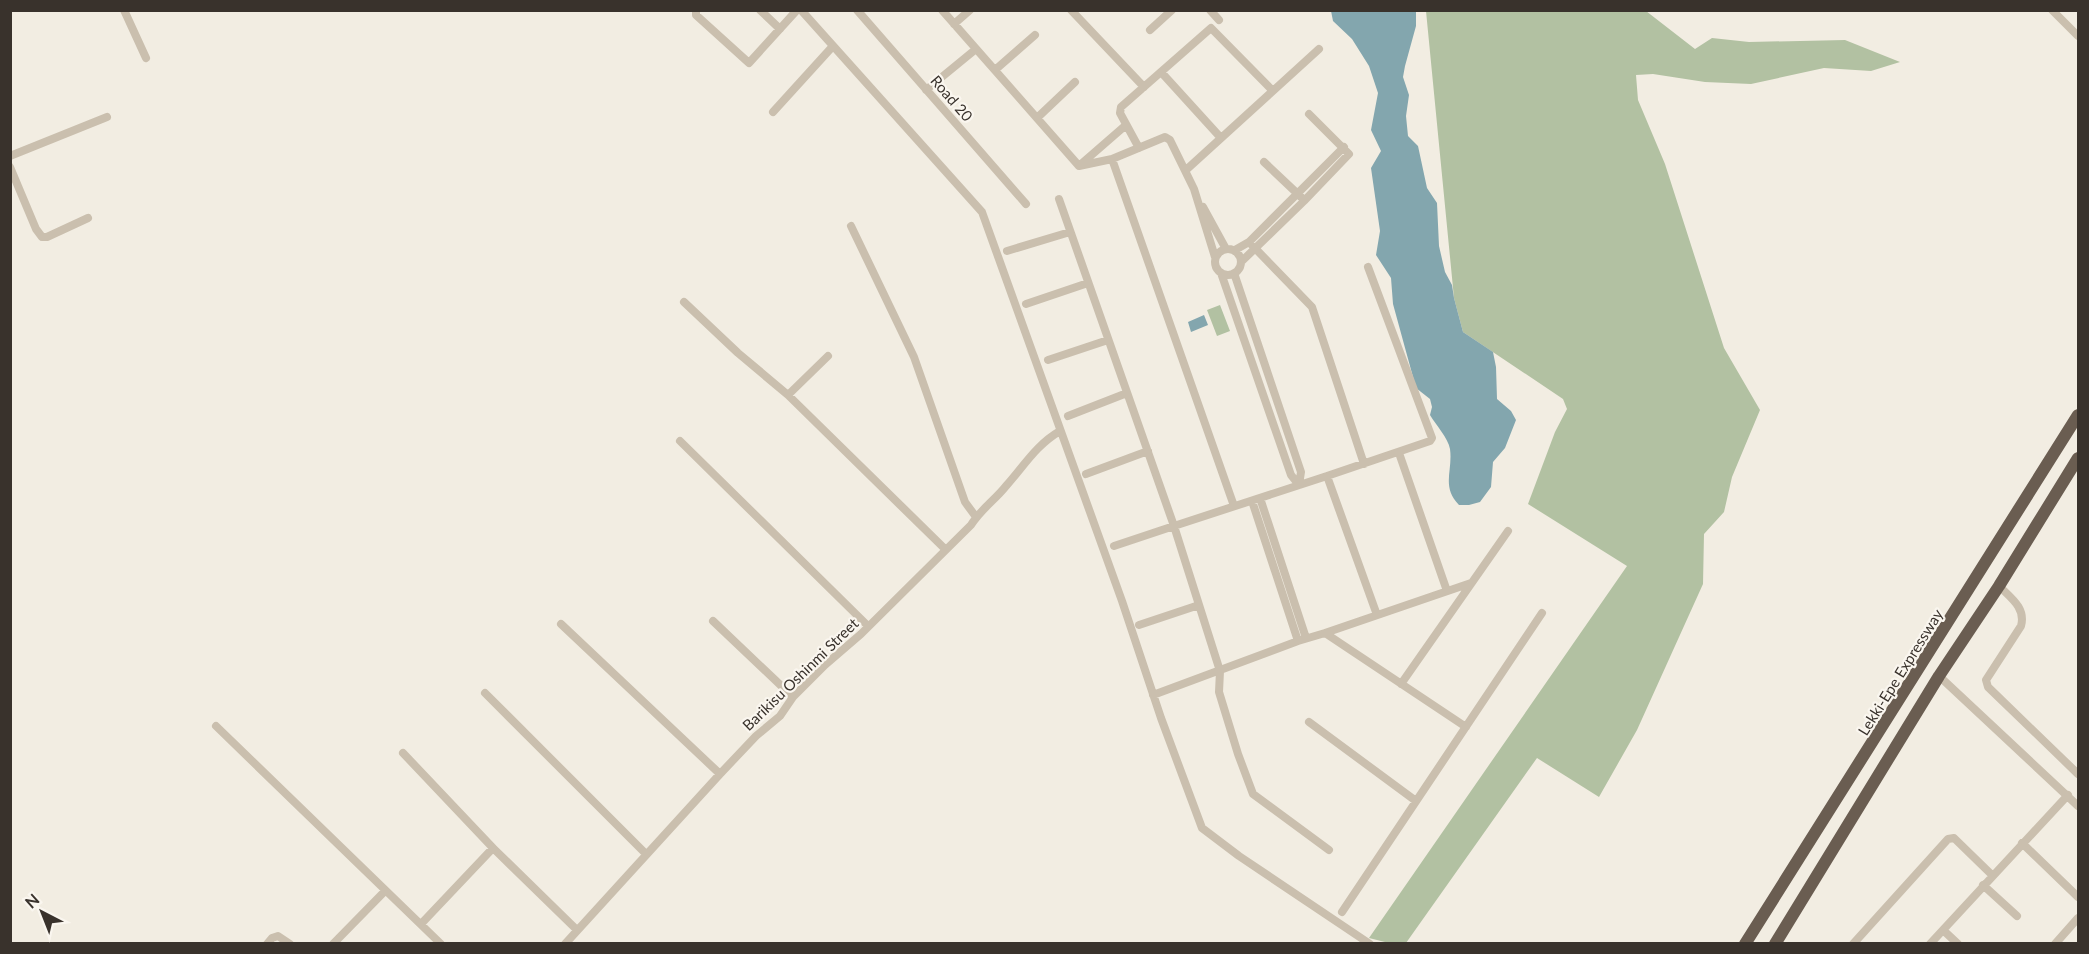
<svg xmlns="http://www.w3.org/2000/svg" width="2089" height="954" viewBox="0 0 2089 954" font-family="Lato,sans-serif">
	<rect width="100%" height="100%" fill="#f2ede2"/>
	<path fill="#b2c1a2" d="M1426 11H1646L1695 49 1712 38 1749 42 1845 40 1900 62 1871 71 1824 68 1751 84 1705 82 1653 74 1636 75 1638 100 1665 164 1724 348 1760 410 1732 477 1724 512 1704 534 1703 584 1637 730 1599 797 1537 758 1406 943H1389L1369 938 1627 566 1528 504 1555 432 1567 409 1563 399 1463 332 1454 298Z
		M1220 305 1230 331 1217 336 1207 310Z"/>
	<path fill="#83a6ae" d="M1331 11H1416V26L1405 66 1403 77 1409 95 1406 116 1408 136 1418 146 1427 188 1437 203 1439 246 1445 272 1452 285 1454 298 1463 332 1493 352 1496 367 1497 399 1511 411 1516 420 1505 448 1493 462 1491 487 1480 502 1469 505H1459C1441 487 1453 471 1450 449 1448 438 1436 425 1430 415L1432 407 1430 399 1416 388 1393 304 1391 278 1376 255 1380 231 1371 168 1381 151 1371 130 1378 93 1369 66 1352 39 1333 21Z
		M1204 315 1208 325 1191 332 1188 322Z"/>
	<g fill="none" stroke-linecap="round" stroke-linejoin="round">
		<path stroke="#cabfae" stroke-width="8" d="M124 10 146 58
			M696 10V15L749 63 797 10
			M760 10 780 29
			M801 10 982 212 1122 601 1161 718 1202 828 1239 856 1370 944
			M857 10 1026 204
			M942 10 1079 166 1112 159 1234 506
			M1071 10 1144 87
			M1210 10 1219 20
			M2052 10 2078 36
			M954 24 970 10
			M1150 30 1172 10
			M995 70 1035 35
			M1161 72 1221 138
			M926 90 976 49
			M773 112 833 46
			M1037 118 1075 82
			M1139 148 1120 113 1121 107 1211 28 1273 91
			M10 156 107 117
			M1112 159 1165 137 1170 140 1194 189 1215 257
			M1264 162 1301 197
			M1080 165 1126 125
			M10 167 36 229 42 237H47L88 218
			M1186 170 1319 49
			M1059 199 1174 526 1114 546
			M1203 207 1226 249
			M851 226 914 357 965 502 976 517
			M1249 242 1312 307 1364 464
			M1215 262a13 13 0 1 1 26 0a13 13 0 1 1-26 0Z
			M1235 250 1249 242 1344 147
			M1007 251 1070 232
			M1241 262 1304 201 1349 154 1309 114
			M1368 267 1432 438 1430 441 1327 476 1377 615
			M1221 273 1291 475 1299 485
			M1234 273 1301 472 1299 485
			M684 302 738 353 788 395 945 549
			M1026 304 1088 283
			M1048 360 1108 340
			M788 395 828 356
			M1068 416 1127 393
			M680 441 868 626
			M1399 453 1447 591
			M1086 474 1148 451
			M1327 476 1174 526 1220 671 1219 692 1238 754 1253 794 1329 850
			M1260 498 1306 638
			M1252 501 1298 641
			M1999 586C2011 598 2026 608 2021 626L1986 680 1988 687 2078 774
			M713 621 793 697
			M561 624 720 774
			M1139 625 1199 605
			M1325 633 1471 583
			M1939 676 2078 806
			M1401 684 1508 531
			M485 693 646 854
			M1153 695 1298 641 1325 633 1466 727
			M1309 722 1416 801
			M216 726 441 944
			M403 753 493 848 577 930
			M2022 843 2078 897
			M1983 885 2017 916
			M1342 912 1542 613
			M421 924 493 848
			M1943 930 1958 944
			M267 944 272 938 278 936 290 944
			M333 944 385 891
			M565 944 720 774 756 736 780 716 793 697 825 665 861 634 971 525C981 509 995 500 1006 486 1024 466 1036 445 1060 431
			M1853 944 1948 839 1954 838 1992 875
			M1930 944 2068 795
			M2055 944 2078 918"/>
		<path stroke="#6a5d51" stroke-width="12" d="M1745 944 2078 415
			M1775 944 1939 676 1999 586 2078 458"/>
	</g>
	<g text-anchor="middle" dominant-baseline="central" stroke-width="4.5" stroke-linejoin="round" paint-order="stroke">
		<g font-size="15" fill="#39322c" stroke="#faf6ef">
			<text transform="translate(952 98) rotate(49)">Road 20</text>
			<text transform="translate(1900 672) rotate(-58)">Lekki-Epe Expressway</text>
			<text transform="translate(800 674) rotate(-44)">Barikisu Oshinmi Street</text>
		</g>
	</g>
	<rect width="2089" height="954" fill="none" stroke="#39322c" stroke-width="24"/>
	<g transform="translate(42 912) rotate(318)" stroke="#faf6ef" stroke-width="4.5" paint-order="stroke">
	<path d="M0-4.5L10 22L0 15L-10 22Z" fill="#39322c"/>
	<text y="-9" font-size="16" font-weight="bold" text-anchor="middle" fill="#39322c">N</text>
	</g>
</svg>
